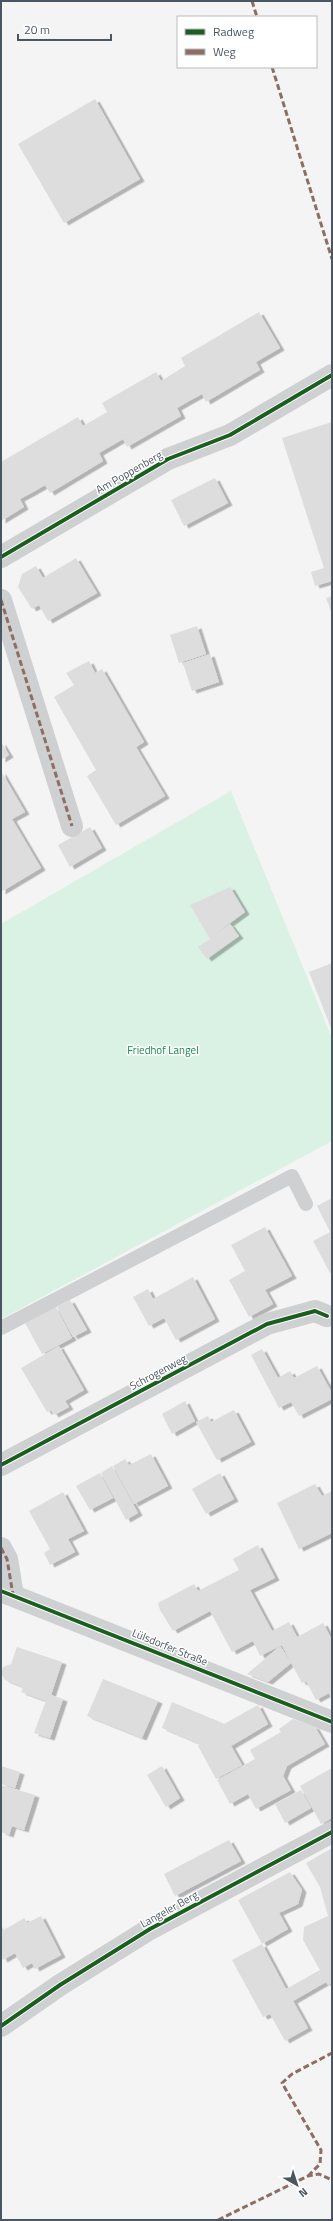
<svg xmlns="http://www.w3.org/2000/svg" width="333" height="2221" viewBox="0 0 333 2221" font-family="'Titillium Web',sans-serif">
	<defs>
		<filter id="shadow"><feDropShadow dx="4.5" dy="2.5" stdDeviation="0" flood-color="#0004"/></filter>
	</defs>
	<rect width="100%" height="100%" fill="#f4f4f4"/>
	<path fill="#d9f2e3" d="M231 791 332 1038V1141L1 1319V924Z"/>
	<path fill="#ddddde" filter="url(#shadow)" d="M95 99 140 179 64 223 18 144Z
		M259 312 280 348 256 362 260 370 206 402 202 394 189 401 177 408 181 416 127 447 123 439 99 453 103 461 50 493 45 485 33 492 20 499 24 507 1 521V462L78 417 83 426 107 412 102 403 156 372 161 381 185 366 181 358Z
		M332 422V581L315 586 311 572 324 568 282 438Z
		M215 478 228 503 184 526 171 500Z
		M76 558 97 593 48 621 39 605 32 609 18 587 22 574 36 566 43 578Z
		M332 596V614L326 598Z
		M197 626 206 654 179 663 170 635Z
		M210 654 219 682 192 691 183 663Z
		M89 661 95 673 102 669 144 742 136 747 165 796 116 825 87 776 96 770 54 697 74 685 66 673Z
		M1 742 9 755 1 760Z
		M1 771 25 812 12 819 41 868 1 892Z
		M90 827 102 848 70 867 58 845Z
		M230 887 245 912 214 935 230 924 239 936 207 959 198 947 210 939 190 905Z
		M332 963V1031L309 972Z
		M332 1198V1272L330 1273 313 1241 330 1232 317 1206Z
		M265 1227 292 1276 265 1290 273 1304 249 1317 229 1280 245 1271 231 1245Z
		M193 1277 215 1319 176 1340 164 1318 149 1326 133 1297 148 1289 153 1299Z
		M70 1300 87 1330 73 1337 57 1307Z
		M56 1307 72 1338 42 1354 25 1323Z
		M59 1346 84 1390 65 1401 69 1407 54 1415 51 1410 47 1412 21 1368Z
		M262 1349 278 1378 290 1371 294 1378 317 1366 332 1393V1399L299 1416 291 1402 279 1408 251 1355Z
		M185 1401 195 1421 172 1434 162 1414Z
		M234 1410 251 1442 217 1460 196 1422 208 1416 211 1422Z
		M151 1454 168 1486 134 1504 113 1466 125 1459 129 1465Z
		M112 1466 138 1513 126 1520 101 1473Z
		M100 1473 113 1498 90 1510 76 1486Z
		M220 1473 234 1499 206 1514 192 1489Z
		M315 1484 322 1496 332 1491V1533L299 1549 277 1503Z
		M63 1492 84 1531 68 1539 75 1552 50 1565 44 1553 50 1549 29 1511Z
		M258 1545 275 1578 250 1590 272 1631 289 1622 297 1637 323 1623 332 1640V1700L329 1693 316 1700 306 1681 302 1683 291 1663 268 1682 247 1674 280 1646 291 1662 282 1645 260 1656 253 1641 232 1652 210 1611 173 1631 160 1610 158 1603 194 1584 198 1591 239 1570 233 1559Z
		M17 1647 62 1662 51 1695 63 1699 50 1738 34 1733 46 1701 21 1692 23 1687 5 1680 1 1674 3 1667 11 1664Z
		M103 1679 158 1701 142 1738 87 1716Z
		M172 1702 210 1718 209 1722 211 1718 224 1724 258 1705 268 1724 231 1746 242 1765 216 1779 198 1746 200 1744 162 1728Z
		M293 1719 315 1727 325 1744 287 1766 283 1776 291 1790 256 1809 248 1794 230 1804 217 1780 255 1759 250 1750 281 1732 279 1729Z
		M1 1766 20 1772 15 1788 1 1784Z
		M162 1766 180 1798 166 1807 147 1775Z
		M332 1768V1818L321 1824 300 1786Z
		M1 1785 35 1795 24 1830 12 1826 9 1835 1 1832Z
		M301 1790 311 1808 285 1823 275 1804Z
		M229 1840 241 1861 175 1896 164 1874Z
		M332 1848V1983L328 1985 326 1982 293 2001 308 2028 285 2041 270 2014 263 2017 232 1960 262 1944 286 1989 320 1970 303 1940 304 1927 328 1916 320 1887 306 1863Z
		M290 1872 302 1890 298 1904 279 1913 288 1929 262 1944 238 1900Z
		M41 1916 61 1955 35 1969 32 1963 23 1968 15 1953 3 1960 1 1956V1925L4 1930 24 1918 27 1923Z"/>
	<g fill="none" stroke-linecap="round" stroke-linejoin="round">
		<path stroke="#ced0d2" stroke-width="14" d="M1 1328 292 1176 306 1204"/>
		<path stroke="#ced0d2" stroke-width="22" d="M1 557 168 459 230 435 332 375
			M1 600 72 826
			M1 1465 267 1324 315 1311 327 1316
			M1 1548 7 1559 13 1595
			M1 1591 332 1722
			M1 2026 60 1985 150 1929 332 1832"/>
		<path stroke="#8d6e63" stroke-width="3" stroke-dasharray="6 3" stroke-linecap="butt" d="M252 1 257 17
			M272 67 332 259
			M1 600 72 826
			M1 1548 7 1559 13 1595
			M308 2176 320 2164 321 2150 282 2083 292 2074 332 2053
			M218 2220 308 2176 319 2174 332 2180"/>
		<defs>
			<path id="cycleway" d="M1 557 168 459 230 435 332 375
				M1 1465 267 1324 315 1311 327 1316
				M1 1591 332 1722
				M1 2026 60 1985 150 1929 332 1832"/>
		</defs>
		<use href="#cycleway" stroke="#fff" stroke-width="6"/>
		<use href="#cycleway" stroke="#1b5e20" stroke-width="4"/>
	</g>
	<g text-anchor="middle" dominant-baseline="central" stroke-width="3" stroke-linejoin="round" paint-order="stroke">
		<g font-size="11" fill="#4a5661" stroke="#fff">
			<text transform="translate(129 472) rotate(-30)">Am Poppenberg</text>
			<text transform="translate(158 1372) rotate(-28)">Schrogenweg</text>
			<text transform="translate(170 1647) rotate(22)">Lülsdorfer Straße</text>
			<text transform="translate(169 1909) rotate(-29)">Langeler Berg</text>
		</g>
		<g font-size="11" fill="#17864f" stroke="#fff">
			<text x="163" y="1050">Friedhof Langel</text>
		</g>
	</g>
	<rect width="333" height="2221" fill="none" stroke="#4a5661" stroke-width="4"/>
	<rect x="177" y="16" width="140" height="52" fill="#ffffff" stroke="#b7bbc0"/>
	<rect x="185" y="29" width="20" height="6" fill="#1b5e20" stroke="#b7bbc0"/>
	<text x="213" y="36" font-size="12" fill="#4a5661">Radweg</text>
	<rect x="185" y="49" width="20" height="6" fill="#8d6e63" stroke="#b7bbc0"/>
	<text x="213" y="56" font-size="12" fill="#4a5661">Weg</text>
	<g transform="translate(297 2185) rotate(141)" stroke="#ffffff" stroke-width="3" paint-order="stroke">
	<path d="M0-3L7 15L0 10L-7 15Z" fill="#4a5661"/>
	<text y="-6" font-size="11" font-weight="bold" text-anchor="middle" fill="#4a5661">N</text>
	</g>
	<path d="M18 34v6h93v-6" fill="none" stroke="#4a5661" stroke-width="2"/>
	<text x="24" y="34" font-size="12" fill="#4a5661" stroke="#ffffff" stroke-width="3" paint-order="stroke">20 m</text>
</svg>
